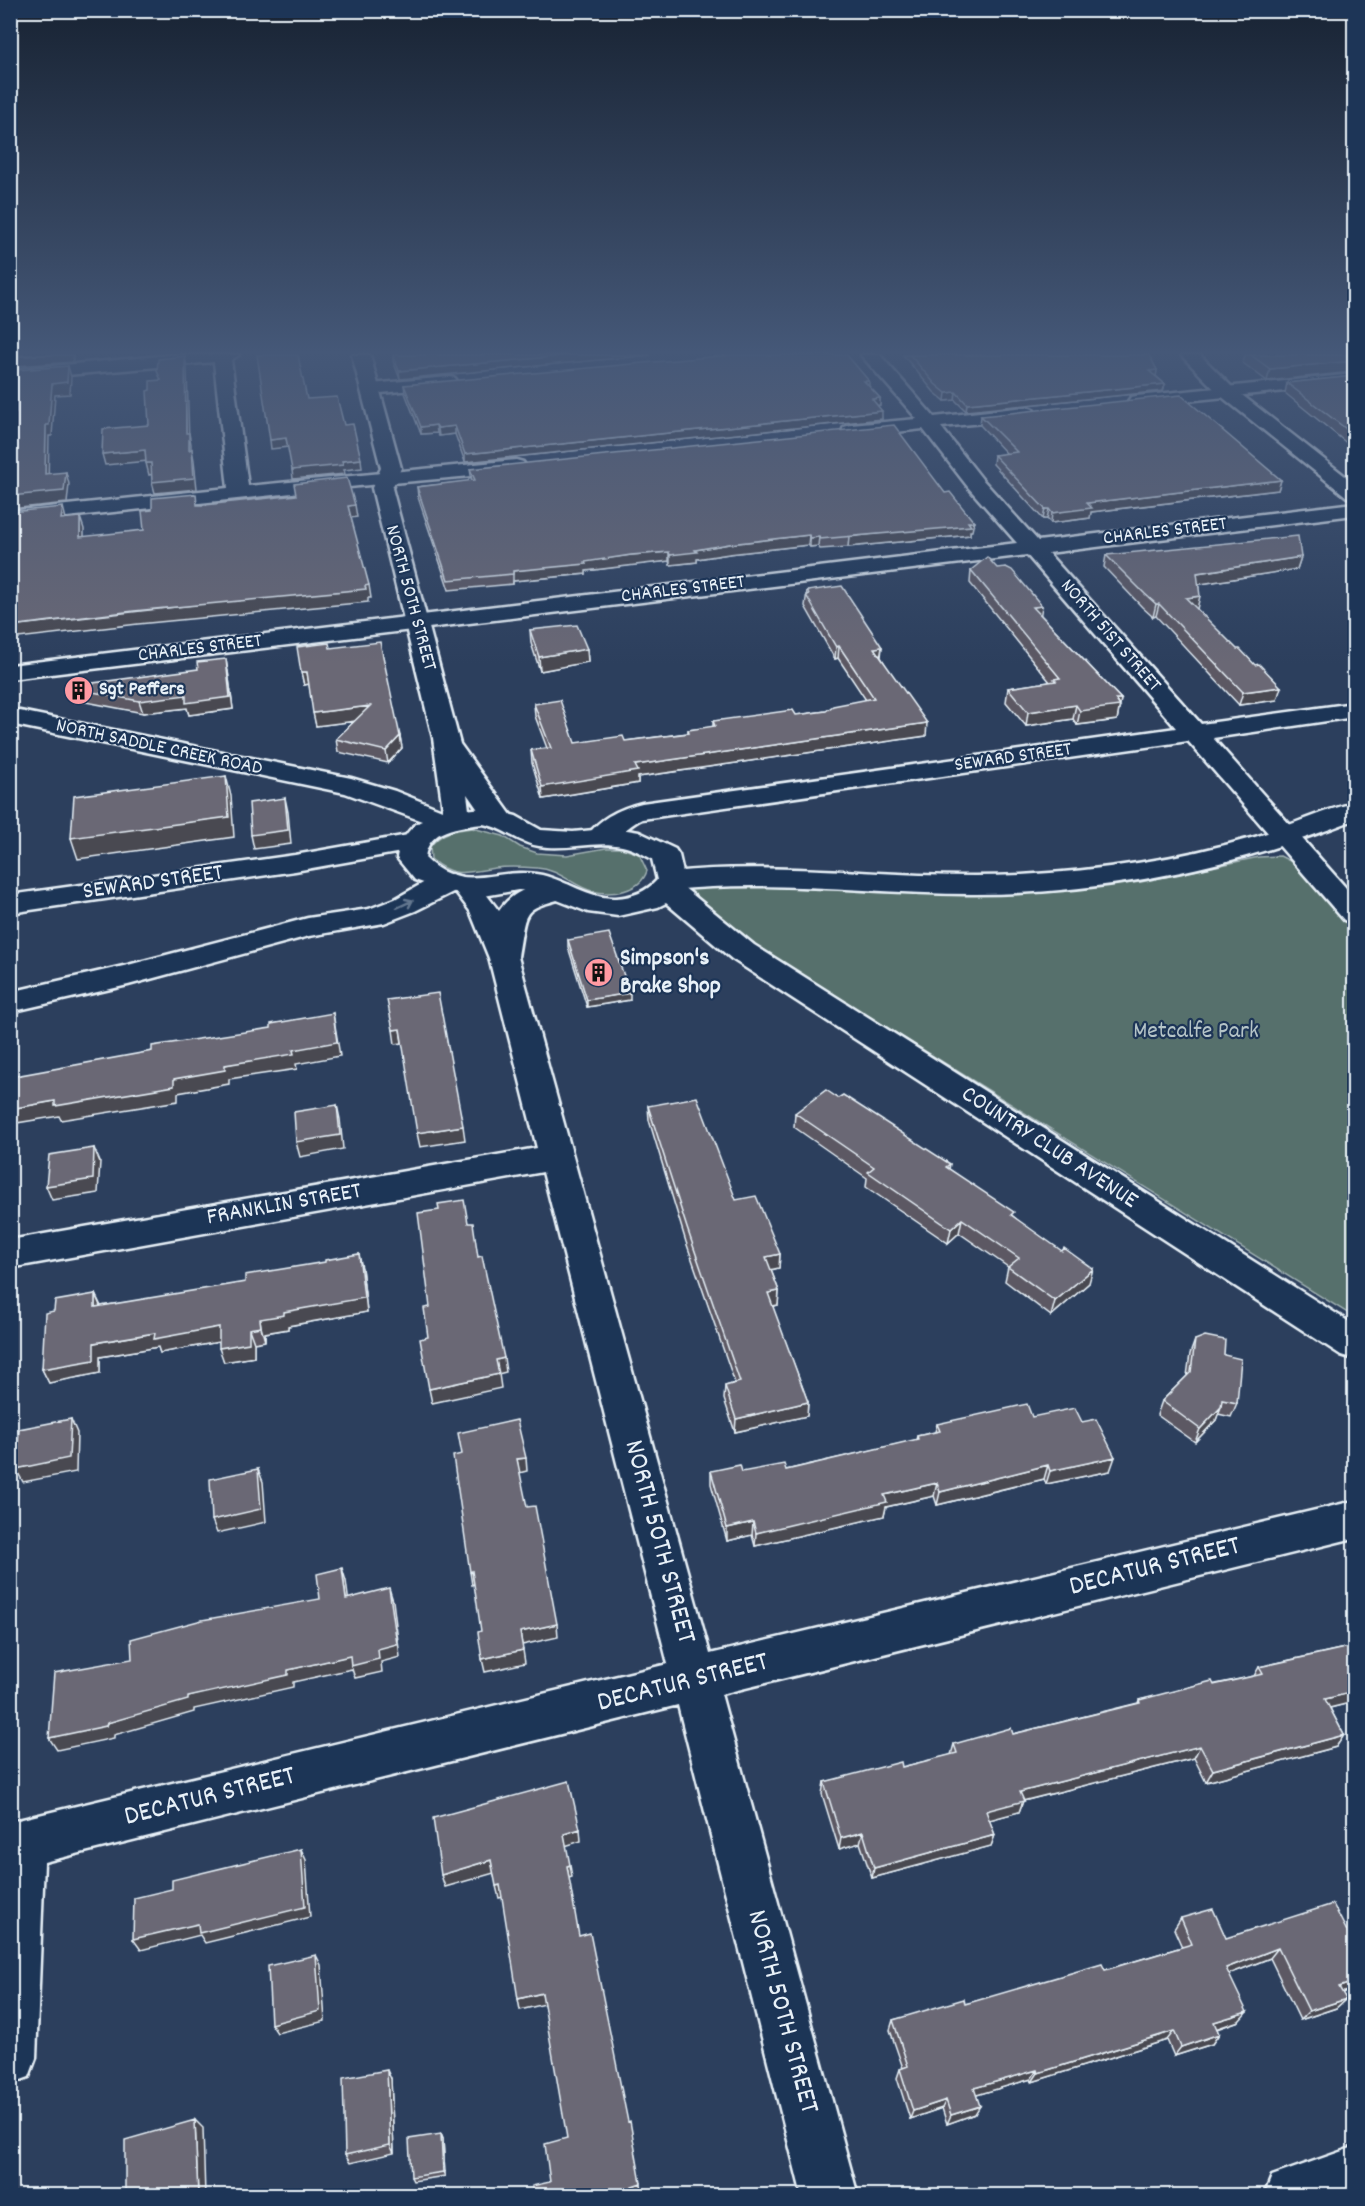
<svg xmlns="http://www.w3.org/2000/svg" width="1365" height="2206" viewBox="0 0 1365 2206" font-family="Dekko,sans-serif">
	<rect width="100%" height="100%" fill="#2c3f5d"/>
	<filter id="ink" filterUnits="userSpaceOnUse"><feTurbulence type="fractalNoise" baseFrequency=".0167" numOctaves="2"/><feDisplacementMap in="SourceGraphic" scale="12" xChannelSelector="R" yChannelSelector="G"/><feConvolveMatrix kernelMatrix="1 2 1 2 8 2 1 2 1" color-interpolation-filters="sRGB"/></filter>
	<g filter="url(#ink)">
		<path fill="#566f6c" stroke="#9fb0b2" stroke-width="1.5" d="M472 828 503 836 520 847 537 853 567 855 606 848H621L639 854 647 871C640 892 611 896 592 891 573 886 559 869 537 868 524 867 509 866 495 868 468 872 453 879 431 859L430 847C441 832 455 830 472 828Z
			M1280 856 1298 865 1354 930V1317L701 912 683 886 694 884 905 893H1036L1141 882 1259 857Z"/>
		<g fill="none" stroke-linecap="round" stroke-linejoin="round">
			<defs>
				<path id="minor" d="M170 355H239L231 360 248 486 516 460 523 462 526 466 523 470 516 472 359 486 10 523V511L228 488 214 362 10 380V370Z
					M861 355H880L934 417 1026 407 1033 409 1035 413 1033 417 1026 419 941 427 982 479 1038 541 1354 503V515L1048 553 1201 724 1354 703V717L1213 738 1354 897V923L1344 920 1188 741 642 819C624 827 615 846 592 841L588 835C601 817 622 808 642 803L1176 728 1027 555 10 679V665L1017 543 968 487 923 429 851 437 844 435 842 431 844 427 851 425 917 419Z
					M1354 374V384L1137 406 1131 405 1128 401 1131 397 1137 396Z
					M449 377 455 378 458 382 455 386 370 394 364 393 361 389 364 385 370 384Z
					M414 834 424 836 428 842 424 848 295 871 10 913V895L295 855Z
					M451 874 476 881 499 911C513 889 544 878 569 885L573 891 569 897C519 910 527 908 518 957L710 1654 1354 1501V1538L721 1694 858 2196H802L678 1705 44 1862 36 2058 29 2077 10 2084V1822L668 1664 543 1172 10 1268V1240L537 1148 489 958 470 911 455 891 415 911 384 923 309 936 128 985 10 1012V992L128 965 308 918 369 909 395 899 425 882Z
					M1354 2147V2196H1264L1272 2176Z"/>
				<path id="tertiary" d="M352 355H370L401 468 392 488 460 744 514 819 510 825C488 830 479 810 467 794L469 810 463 825 453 827 443 825 439 819 443 810 433 738 372 488 381 468Z
					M1181 355H1200L1233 388 1354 483V499L1347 497 1221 396Z
					M1354 803V820C1234 867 1104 894 974 894 872 894 774 879 671 890L661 887 657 881 661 875 671 872C788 860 904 881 1021 875 1100 871 1179 859 1255 837 1288 827 1320 811 1354 803Z"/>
				<path id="secondary" d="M10 709 351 778 395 791 447 812 483 808 492 810 516 816 541 830 573 832 615 828 639 832 675 849 679 855 685 881 682 886 754 945 1354 1325V1359L1341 1355 732 959 666 903 658 907 618 916 588 912 534 891 518 890 478 897 441 889 415 880 397 858C399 844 409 826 422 821L345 793 10 724ZM483 824C503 827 518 843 539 846 567 851 595 840 622 846 633 848 643 854 652 859L657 880C646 892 633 897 616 898 590 899 567 881 542 875 500 865 462 896 425 858 428 828 459 827 483 824Z"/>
			</defs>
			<use href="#minor" stroke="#e8f1f8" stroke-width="5"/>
			<use href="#tertiary" stroke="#e8f1f8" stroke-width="5"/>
			<use href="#secondary" stroke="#e8f1f8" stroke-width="5"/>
			<use href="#minor" fill="#1d3557" fill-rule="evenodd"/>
			<use href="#tertiary" fill="#1d3557" fill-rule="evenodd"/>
			<use href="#secondary" fill="#1d3557" fill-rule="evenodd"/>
		</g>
		<path fill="#5b5964" stroke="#e8f1f8" stroke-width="1.5" d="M393 355H651L400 379 393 361Z
			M903 355H1149L1157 370 1156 376 1165 384 1163 391 966 411 955 400 945 401 934 392Z
			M1245 355H1347L1352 372 1267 381 1243 363Z
			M1354 376V449L1285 393 1287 383Z
			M869 381V386L880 398V405L878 406 882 419 465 462 455 434 439 436 437 433 421 434 405 393 404 385Z
			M981 416 1281 480 1278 490 1091 512 1090 518 1051 523 1047 519H1043L993 464 994 455 1007 454 980 425Z
			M470 469 972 531H970V535L848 547 820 549 818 546 810 547 808 545 729 554 697 559V562L670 565 669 561 632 565 586 571V574L513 581V584L449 590 418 497 417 487 472 481Z
			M1106 555 1301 557 1297 569 1199 584 1197 609H1196L1277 700 1239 705 1156 616 1153 617 1142 607 1104 567Z
			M971 570 1040 614 1121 699 1117 720 1077 725 1073 719 1026 726 1006 702 1008 688 1050 682 970 583Z
			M807 591 882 647 881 657 926 736 638 777V783L543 799 532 763 531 750 547 748 535 716 534 704 575 743 625 741 688 733V730L713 727V721L796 715 826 711 866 700 838 658 835 659 805 606Z
			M530 630 587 649 588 662 540 671 531 643Z
			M330 648 400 736 402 748 388 763 338 752 336 739 355 721 316 726 309 684 304 685 301 672Z
			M228 671 233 709 189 715 187 708 143 713 81 701 77 689Z
			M568 940 630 1000 587 1007 568 947Z
			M838 1098 950 1164 949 1169 1013 1216 1089 1283 1051 1316 1005 1281 1008 1267 959 1233 948 1243 866 1187 867 1178 794 1127 795 1113Z
			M648 1106 736 1200 780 1254 779 1268 771 1270 779 1291 778 1305 772 1306 808 1402 807 1416 735 1432 724 1399 725 1386 735 1383 686 1242 649 1120Z
			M362 1268 367 1312 288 1326V1329L265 1333V1341L254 1343V1357L224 1362 219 1342 160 1353 158 1347 100 1357V1373L49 1383 42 1369 54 1311 95 1294 101 1306Z
			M1195 1340 1224 1355 1237 1403 1231 1417 1218 1414 1216 1420 1195 1442 1157 1415 1162 1401 1187 1376 1190 1354Z
			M1032 1417 1082 1422 1110 1471 1046 1484 1044 1479 937 1505 934 1496 886 1507 884 1516 755 1546 752 1535 727 1541 711 1484V1471L742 1472 786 1470 916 1440 917 1436 935 1432 937 1424Z
			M1354 1646V1702L1330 1708 1344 1735 1336 1747 1206 1782 1194 1758 1023 1801 1019 1812 989 1820 995 1835 991 1846 872 1878 860 1843 839 1849 822 1794 824 1782 902 1767 951 1755 954 1744 1013 1734 1138 1703 1139 1700 1254 1676 1259 1667Z
			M1181 1918 1226 1938 1354 1945V1989L1342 1993 1346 1999 1336 2008 1300 2020 1270 1958 1229 1974 1239 2021 1217 2029 1219 2034 1212 2044 1174 2056 1167 2040 1032 2082 1031 2079 976 2095 975 2114 947 2124 942 2108 910 2119 897 2078 900 2069 903 2068 890 2030 893 2020 965 2004 1105 1970 1182 1947 1174 1929Z
			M391 2079 394 2153 350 2163 345 2155Z
			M441 2134 443 2139 445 2176 413 2181 411 2177Z"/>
		<path fill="#4a4951" stroke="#e8f1f8" stroke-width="1.5" d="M38 355H73V362L15 366 12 357Z
			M572 355H651L400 379 399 371Z
			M185 356 187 367 189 444 186 433Z
			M1354 361 1352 372 1267 381 1270 369Z
			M68 366 71 377 70 394 55 395 52 436H49L48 486 45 474 46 425 52 384Z
			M1157 370 1156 377 1149 371Z
			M1165 384 1163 391 966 411 967 404Z
			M956 392 955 400 945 401 946 393Z
			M880 398V405L872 406V399Z
			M882 411V419L465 462V454Z
			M436 425 437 433 421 434V427Z
			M455 426V434L439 436 438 428Z
			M189 433 191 444V461L189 450Z
			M286 438 288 447 271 449 270 440Z
			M192 449 194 460 197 489 155 493 152 482Z
			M145 450 148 461 105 465 102 454Z
			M361 459 362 468 344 470 345 474 293 479 292 470 342 461Z
			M146 463H151L154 474 149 475Z
			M66 472 69 484 67 503 10 509V496Z
			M1281 480 1278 490 1091 512 1090 518 1051 523 1052 513 1087 503Z
			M355 505 357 517 350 518 348 506Z
			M63 507 66 519H61Z
			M1045 509H1049L1047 519H1043Z
			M80 517 84 529V549L80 537Z
			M974 522 972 531H970V535L848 547 849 537Z
			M809 535 808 545 729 554 697 559V562L670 565V555L695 550 729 544Z
			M819 537 818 546 810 547V538Z
			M669 552V561L586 571V574L513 581V584V571L631 555Z
			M1301 557 1297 569 1194 585 1197 573Z
			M369 585 371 598H368V602L138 624 10 639V626Z
			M1200 596 1197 609 1183 611 1186 598Z
			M1156 604H1159L1156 616 1153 617Z
			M1042 606 1040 619 1033 607Z
			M839 646 838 658 835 659 836 647Z
			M882 647 880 659 874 648Z
			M587 649 588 662 540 671 539 657Z
			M226 659 228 671 233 709 189 715 187 708 143 713 139 701Z
			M301 672H307L309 684 304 685Z
			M1281 687 1277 700 1239 705 1243 692Z
			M1115 699H1121L1117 720 1077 725 1080 711Z
			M1076 705 1073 719 1026 726 1028 712Z
			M370 706 372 719 316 726 313 713Z
			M927 723 926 736 638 777V783L543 799 542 787 635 765Z
			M400 736 402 748 388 763 386 751Z
			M226 776 231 796 234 837 78 859 71 838Z
			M285 798 288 812 291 844 254 849 251 835Z
			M630 993V1000L587 1007V1000Z
			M333 1013 340 1056 296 1064 297 1069 229 1079V1084L178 1093V1101L61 1120 59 1116 11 1124 10 1136V1109L174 1079 225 1065 293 1050Z
			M400 1029 402 1043 395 1044 393 1030Z
			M337 1105 340 1119 343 1149 300 1157 296 1142Z
			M463 1126 465 1140 420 1147 417 1133Z
			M94 1148 100 1162 98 1193 52 1200 46 1186Z
			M962 1219 959 1233 948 1243 951 1229Z
			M359 1254 362 1268 367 1312 288 1326V1329L265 1333V1341L261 1327 260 1319 284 1312Z
			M780 1254 779 1268 765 1271 766 1257Z
			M1093 1269 1089 1283 1051 1316 1055 1301Z
			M779 1291 778 1305 767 1307 768 1293Z
			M95 1294 101 1308 95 1307Z
			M219 1327 224 1341 160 1353 158 1347 100 1357V1373L49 1383 42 1369 94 1343 155 1333Z
			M249 1329 254 1343V1357L224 1362 219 1348Z
			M504 1358 506 1372 498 1374 496 1360Z
			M499 1374 501 1388 432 1403 429 1389Z
			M808 1402 807 1416 735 1432 736 1419Z
			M1221 1407 1216 1420 1195 1442 1200 1429Z
			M71 1419 77 1433 76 1472 23 1482 16 1469Z
			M1115 1457 1110 1471 1046 1484 1050 1471Z
			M526 1458 527 1471 519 1473 517 1459Z
			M1048 1465 1044 1479 937 1505 940 1492Z
			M258 1469 263 1482 266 1522 217 1533 212 1520Z
			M937 1483 934 1496 886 1507 884 1516 755 1546 756 1533 884 1495Z
			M753 1522 752 1535 727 1541V1528Z
			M342 1568 346 1581 350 1612 346 1599Z
			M472 1571 474 1584 472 1585 470 1572Z
			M389 1588 393 1601 400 1657 381 1662 382 1672 355 1678 352 1669 293 1682V1687L194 1709V1712L114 1735V1738L57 1750 49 1738 107 1723 188 1697 288 1670 378 1649Z
			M557 1624 558 1637 522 1645 520 1632Z
			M523 1650 525 1663 485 1672 482 1659Z
			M10 1664 12 1665 10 1686Z
			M1354 1692V1702L1317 1711 1325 1699Z
			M1344 1735 1336 1747 1206 1782 1213 1770Z
			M1200 1746 1194 1758 1023 1801 1019 1812 982 1822 986 1811 1020 1792Z
			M580 1829 581 1841 565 1846 564 1834Z
			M863 1832 860 1843 839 1849 841 1838Z
			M995 1835 991 1846 872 1878 874 1868Z
			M301 1849 306 1860 310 1917 205 1943 200 1935 141 1950 133 1939Z
			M491 1860 494 1873 445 1887 441 1875Z
			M570 1865 572 1877 569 1878 567 1866Z
			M500 1885 503 1897 499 1898 496 1886Z
			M1278 1948 1270 1958 1219 1978 1226 1968Z
			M316 1955 321 1965 325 2021 277 2033 271 2024Z
			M1354 1982V1989L1330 1996 1339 1987Z
			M542 1993 545 2004 520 2010 518 1999Z
			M1346 1999 1336 2008 1300 2020 1309 2011Z
			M1247 2012 1239 2021 1206 2032 1214 2022Z
			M1174 2031 1167 2040 1032 2082 1038 2073Z
			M1219 2034 1212 2044 1174 2056 1181 2047Z
			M387 2070 391 2079 394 2153 390 2145Z
			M1037 2070 1031 2079 970 2097 974 2088Z
			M946 2100 942 2108 910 2119 913 2111Z
			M980 2106 975 2114 947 2124 951 2115Z
			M195 2120 203 2128 205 2196H198Z
			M441 2134 443 2139 445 2176 443 2172Z
			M641 2183 642 2191 633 2194 632 2186Z"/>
		<path fill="#6a6874" stroke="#e8f1f8" stroke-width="1.5" d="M12 355H38L12 357Z
			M257 355H298L307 399 337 397 344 425 353 424 361 459 342 461 343 465 292 470 286 438 270 440Z
			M393 355H572L399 371Z
			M731 355H847L869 381H864L880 398 872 399 882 411 465 454 455 426 438 428 436 425 421 427 404 385Z
			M910 355H1149L1157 370 1149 371 1165 384 967 404 956 392 946 393 935 384Z
			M1251 355H1347L1354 361 1270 369Z
			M185 356 186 433H189V450L192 449 194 478 152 482 151 463H146L145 450 102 454 103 429 149 425 147 391 150 390V381L161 380 157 371 158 359Z
			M68 366 67 382 52 384 49 425H46L45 474 66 472 64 491 10 496V436L13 412H16L18 370Z
			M1354 376V435L1287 383Z
			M1181 395 1281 480 1087 503 1092 508 1052 513 1049 509H1045L994 455 1017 452 981 416Z
			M894 425 945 493 950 492 974 522H968L971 526 820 539 819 537 810 538 809 535 729 544 695 550 697 552 670 555 669 552 631 555 585 562 586 564 513 571V574L448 580 417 487 475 480 470 469Z
			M347 478 355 505 348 506 369 585 365 586 366 589 134 611 10 626V512L63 507 61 519 80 517V537L144 530 142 511 152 510V498L196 494 197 505H205L296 495 294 484Z
			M1298 536 1301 557 1197 573 1200 596 1186 598 1237 649H1240L1255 665 1259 664 1281 687 1243 692 1159 604H1156L1145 594 1106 555Z
			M987 557 997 568 1006 567 1012 570 1042 606 1033 607 1121 699H1115L1120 706 1080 711 1076 705 1028 712 1008 688 1056 681 1054 679 1060 678 971 570Z
			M842 586 882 647 874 648 927 723 635 765 638 771 542 787 531 750 551 748 534 704 560 700 575 743 623 736 625 741 689 733 688 730 715 726 713 721 793 710 796 715 826 711 833 706 874 698 839 646 836 647 806 595 809 594 807 591Z
			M577 625 587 649 539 657 530 630Z
			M380 642 400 736 386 751 336 739 370 706 313 713 307 672H301L297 647 329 643 330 648Z
			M226 659 230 697 186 703V695L139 701 77 689 78 685 198 669 197 662Z
			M226 776 229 817 71 838 74 796Z
			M285 798 288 830 251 835 249 803Z
			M609 933 630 993 587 1000 568 940Z
			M438 993 463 1126 417 1133 400 1029 393 1030 387 1000Z
			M333 1013 337 1042 293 1050 294 1054 225 1065V1070L174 1079V1086L55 1106V1101L10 1109V1077L152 1051V1046L271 1028V1024Z
			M826 1090 838 1098 843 1095 950 1164 946 1167 1014 1212 1011 1215 1062 1251 1064 1248 1093 1269 1055 1301 1008 1267 1019 1258 962 1219 951 1229 868 1172 874 1167 795 1113Z
			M697 1097 736 1200 756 1196 780 1254 766 1257 779 1291 768 1293 808 1402 736 1419 725 1386 740 1382 687 1228 648 1106Z
			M337 1105 340 1135 296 1142 294 1112Z
			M94 1148 93 1179 46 1186 49 1155Z
			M464 1200 468 1223H473L478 1257 482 1256 504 1358 496 1360 499 1374 429 1389 420 1339 428 1337 424 1308 430 1307 418 1213 439 1210 438 1204Z
			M359 1254 364 1298 284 1312V1315L260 1319 261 1327 249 1329V1343L219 1348V1327L154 1339 155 1333 94 1343V1360L42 1369 45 1313 54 1311 55 1301 95 1294V1307L245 1282V1275L325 1262V1260Z
			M1205 1336 1225 1340 1224 1355 1241 1359 1237 1403 1222 1400 1221 1407 1200 1429 1162 1401 1191 1372 1195 1340Z
			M1027 1404 1032 1417 1075 1408 1082 1422 1096 1419 1115 1457 1050 1471 1048 1465 940 1492 937 1483 884 1495 887 1502 756 1533 753 1522 727 1528 711 1471 740 1465 742 1472 784 1464 786 1470 918 1439 917 1436 940 1431 937 1424Z
			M71 1419 69 1458 16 1469 19 1429Z
			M517 1420 526 1458 517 1459 527 1507 535 1506 557 1624 520 1632 523 1650 482 1659 478 1632 481 1631 472 1571 470 1572 453 1456 462 1454 458 1433Z
			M258 1469 261 1509 212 1520 210 1479Z
			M342 1568 346 1599 389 1588 397 1644 378 1649 379 1659 351 1666 350 1656 288 1670V1675L188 1697V1700L107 1723 106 1726 49 1738 54 1673 132 1659 131 1639 202 1620 320 1599 317 1574Z
			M1354 1646V1692L1325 1699 1344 1735 1213 1770 1200 1746 1020 1792 1024 1801 986 1811 995 1835 874 1868 863 1832 841 1838 824 1782 901 1762 902 1767 957 1753 954 1744 1011 1728 1013 1734 1140 1703 1139 1700 1212 1681 1214 1685 1263 1674 1259 1667Z
			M569 1781 580 1829 564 1834 570 1865 567 1866 579 1936 590 1933 628 2122 630 2121 641 2183 632 2186 634 2196H533L532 2186 550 2182 545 2144 567 2138 542 1993 518 1999 500 1885 496 1886 491 1860 441 1875 433 1818Z
			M301 1849 305 1907 199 1933 198 1924 133 1939 134 1898 172 1889V1880Z
			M1333 1904 1354 1945V1982L1339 1987 1346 1999 1309 2011 1278 1948 1226 1968 1247 2012 1214 2022 1219 2034 1181 2047 1174 2031 1038 2073 1037 2070 974 2088 980 2106 951 2115 946 2100 913 2111 900 2069 908 2066 893 2020 964 1999 965 2004 1102 1964 1105 1970 1192 1944 1181 1918 1213 1909 1226 1938Z
			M316 1955 320 2011 271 2024 268 1966Z
			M387 2070 390 2145 345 2155 343 2078Z
			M195 2120 198 2196H125V2140Z
			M441 2134 443 2172 411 2177 409 2139Z"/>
		<defs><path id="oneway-shaft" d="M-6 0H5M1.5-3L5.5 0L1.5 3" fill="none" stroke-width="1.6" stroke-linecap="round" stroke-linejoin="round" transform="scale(1.5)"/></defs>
		<use stroke="#64778f" href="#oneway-shaft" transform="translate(405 904) rotate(-25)"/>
	</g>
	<linearGradient id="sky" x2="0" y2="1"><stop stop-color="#182333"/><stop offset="0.53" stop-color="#455878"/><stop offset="1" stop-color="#455878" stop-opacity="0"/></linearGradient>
	<rect width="1365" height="664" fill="url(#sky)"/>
	<defs>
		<symbol id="building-disc" viewBox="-11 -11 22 22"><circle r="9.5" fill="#ff9aa2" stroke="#1d3557"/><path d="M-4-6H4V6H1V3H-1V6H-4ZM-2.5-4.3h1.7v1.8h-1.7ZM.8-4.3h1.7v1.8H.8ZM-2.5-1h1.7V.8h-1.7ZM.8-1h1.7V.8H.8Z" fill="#111"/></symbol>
	</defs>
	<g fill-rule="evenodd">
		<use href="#building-disc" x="62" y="674" width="33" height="33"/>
		<use href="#building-disc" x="582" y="956" width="33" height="33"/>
	</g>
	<g text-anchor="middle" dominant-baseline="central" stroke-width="4.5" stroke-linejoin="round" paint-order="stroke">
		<g font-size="20" fill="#e8f1f8" stroke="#1d3557">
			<text transform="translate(1165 532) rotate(-7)">CHARLES STREET</text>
			<text transform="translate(683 590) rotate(-7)">CHARLES STREET</text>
			<text transform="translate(410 598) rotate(75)">NORTH 50TH STREET</text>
			<text transform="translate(1110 636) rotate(49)">NORTH 51ST STREET</text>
			<text transform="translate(200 649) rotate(-7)">CHARLES STREET</text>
			<text transform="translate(159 748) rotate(12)">NORTH SADDLE CREEK ROAD</text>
			<text transform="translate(1013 758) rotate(-8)">SEWARD STREET</text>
		</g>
		<g font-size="20" font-weight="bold" fill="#e8f1f8" stroke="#1d3557" text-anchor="start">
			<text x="99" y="690">Sgt Peffers</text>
		</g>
		<g font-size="24" fill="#e8f1f8" stroke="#1d3557">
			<text transform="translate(153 883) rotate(-8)">SEWARD STREET</text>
			<text transform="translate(1049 1148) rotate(33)">COUNTRY CLUB AVENUE</text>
			<text transform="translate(284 1205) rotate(-10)">FRANKLIN STREET</text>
		</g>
		<g font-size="24" font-weight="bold" fill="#e8f1f8" stroke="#1d3557" text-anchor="start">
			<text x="620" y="959">Simpson's<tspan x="620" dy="28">Brake Shop</tspan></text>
		</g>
		<g font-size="24" fill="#b5c4c7" stroke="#1d3557">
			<text x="1196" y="1032">Metcalfe Park</text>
		</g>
		<g font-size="28" fill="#e8f1f8" stroke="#1d3557">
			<text transform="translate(658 1542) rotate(75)">NORTH 50TH STREET</text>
			<text transform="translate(1155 1568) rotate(-14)">DECATUR STREET</text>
			<text transform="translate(683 1684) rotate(-14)">DECATUR STREET</text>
			<text transform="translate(210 1798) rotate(-14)">DECATUR STREET</text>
			<text transform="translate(781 2012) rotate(75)">NORTH 50TH STREET</text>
		</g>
	</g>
	<rect width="1365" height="2206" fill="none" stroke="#1d3557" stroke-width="36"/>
	<rect x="18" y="18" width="1329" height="2170" fill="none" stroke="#e8f1f8" stroke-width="2" filter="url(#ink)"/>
</svg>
